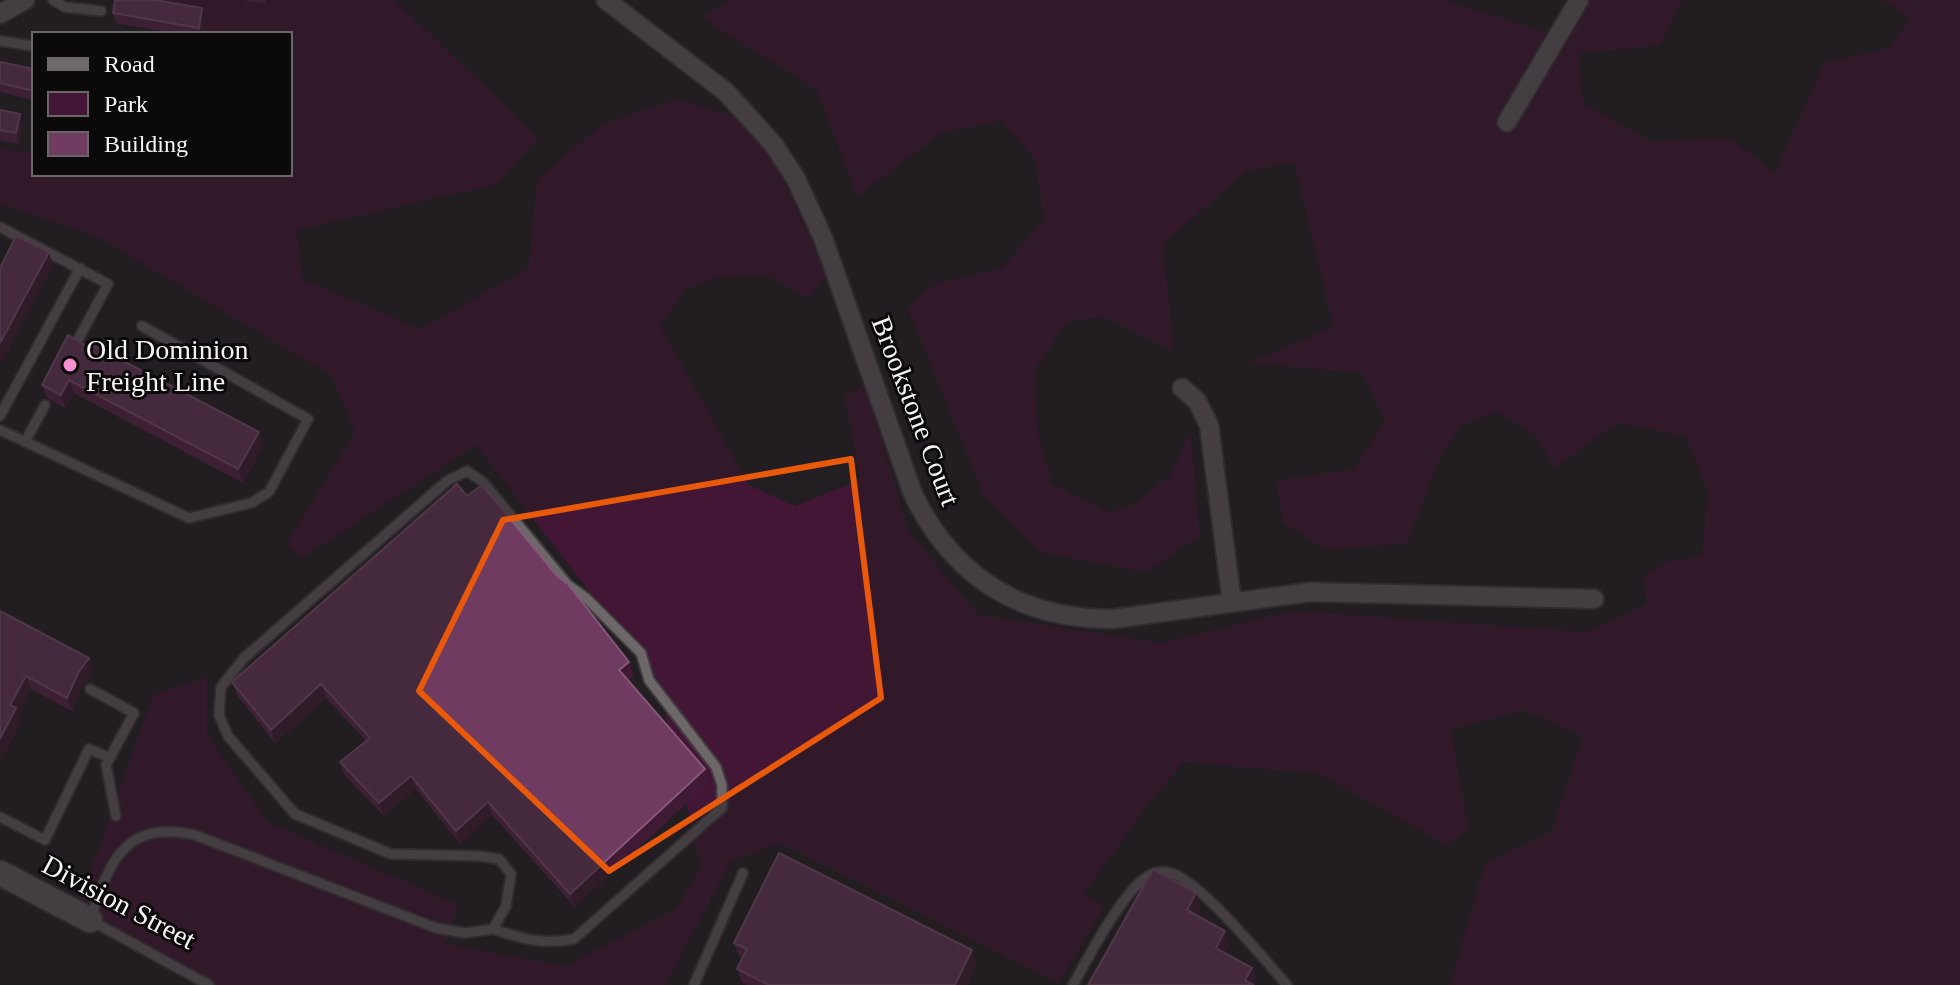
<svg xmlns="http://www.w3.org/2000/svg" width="1960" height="985" viewBox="0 0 1960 985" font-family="Georgia,serif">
	<rect width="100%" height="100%" fill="#231e21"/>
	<path fill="#431635" d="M165 0H394L538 138 497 184 296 230 303 280 421 329 529 268 537 180 603 124 677 99 741 119 769 147 827 277 808 298 768 276 719 277 687 288 660 326 749 485 795 506 860 480 845 396 864 385 909 532 978 615 1161 643 1294 611 1586 632 1647 604 1643 576 1669 561 1702 556 1708 491 1685 436 1617 423 1554 468 1535 435 1498 412 1463 424 1441 455 1407 543 1326 550 1283 523 1277 481 1354 469 1385 422 1363 373 1249 363 1333 327 1294 162 1246 171 1163 244 1174 352 1105 317 1067 321 1036 368 1037 428 1052 485 1110 512 1135 504 1171 475 1190 432 1200 536 1145 572 1039 552 984 496 908 309 935 284 1002 268 1044 220 1035 159 1001 121 943 132 857 196 817 90 702 18 729 0H1446L1553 35 1576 0H1682L1660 45 1579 53 1583 103 1650 141 1730 138 1774 173 1825 62 1887 49 1911 18 1882 0H1960V985H1450L1484 865 1551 832 1583 736 1523 710 1451 730 1468 829 1447 845 1319 774 1184 762 1154 796 1084 893 1105 907 1058 983 781 843 731 861 665 985H206L74 917 153 695 207 677V734L267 822 458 905 445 944 566 966 676 909 701 867 657 679 476 445 302 558 286 545 355 432 331 375 98 237 0 204V148L25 153 34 148V174H290V34H163Z"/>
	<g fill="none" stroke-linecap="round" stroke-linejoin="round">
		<defs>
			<path id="lane" d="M53 0 65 7 101 11
				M0 41 34 46
				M0 227 108 284 79 338
				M0 416 80 268
				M0 430 189 518 251 503 269 492 308 419 142 326
				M25 442 45 405
				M90 689 134 713 106 765 116 816
				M0 817 45 840 89 749 108 757
				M209 985 90 920C109 863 124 819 195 835L436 928 465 933 493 929 506 906 511 874 499 859 479 856 391 854 295 814 228 736 219 715 221 687 244 658 447 481 467 471 483 482 568 585 586 598 641 653 649 680 716 767 722 785V808L574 939C543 945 522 939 493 929
				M694 985 743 873
				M1073 985C1088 958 1124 888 1150 875 1158 871 1166 871 1174 874 1205 887 1263 958 1287 985"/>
			<path id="street" d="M606 0 726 92 774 145 796 179 823 238 913 494C953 577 1020 619 1113 619L1310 592 1594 599
				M0 14 25 0
				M1507 122 1579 0
				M1182 388 1197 401 1209 425 1232 603"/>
			<path id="secondary" d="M0 873 90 920"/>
		</defs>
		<use href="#lane" stroke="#403c3f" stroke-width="13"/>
		<use href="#street" stroke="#403c3f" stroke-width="22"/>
		<use href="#secondary" stroke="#403c3f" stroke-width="28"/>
		<use href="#lane" stroke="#6d676a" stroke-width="9"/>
		<use href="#street" stroke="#6d676a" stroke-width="18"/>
		<use href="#secondary" stroke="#6d676a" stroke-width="24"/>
	</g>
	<path fill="#5f254e" d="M242 0H265V4Z
		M113 13 206 18 203 34H178L116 23Z
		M0 62 34 69V100L0 92Z
		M0 110 23 124 19 144 0 140Z
		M89 347 259 432 264 445 243 483 74 393 65 408 47 398 42 385Z
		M0 611 89 658 93 671 83 686 72 711 31 689 18 713 21 722 1 761Z
		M634 675 628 680 709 782 575 907 492 815 461 845 416 789 384 816 345 776 340 762 366 741 326 698 275 743 237 695 232 682Z
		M734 943 977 963 966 985H747L742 982 737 969 742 958 739 956Z"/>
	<path fill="#401934" d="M202 8 206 18 203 34H201L199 28Z
		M20 114 23 124 19 144 16 133Z
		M49 252 53 266 0 365V343Z
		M69 380 74 393 65 408 61 395Z
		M259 432 264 445 243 483 238 469Z
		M89 658 93 671 83 686 72 711 67 698 78 673Z
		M629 662 634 675 624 683 619 670Z
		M26 676 31 689 18 713 21 722 1 761 0 739 10 705Z
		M321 684 326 698 275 743 271 730Z
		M705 769 709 782 575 907 570 894Z
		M411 776 416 789 384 816 379 803Z
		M488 802 492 815 461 845 456 831Z
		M1196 893 1201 907 1192 923 1187 910Z
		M1225 931 1230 945 1221 961 1216 948Z
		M972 950 977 963 966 985H955Z
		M1252 968 1256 981 1254 985H1246L1245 980Z"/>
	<path fill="#703b60" stroke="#855877" stroke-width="2" d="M115 0H155L202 8 199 28 113 13Z
		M0 62 34 69V91L0 83Z
		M0 110 20 114 16 133 0 130Z
		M16 236 49 252 0 343V268Z
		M68 335 89 347 91 344 259 432 238 469 69 380 61 395 42 385Z
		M457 484 467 496 482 485 557 576 568 584 629 662 619 670 705 769 570 894 488 802 456 831 411 776 379 803 340 762 370 738 321 684 271 730 232 682Z
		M0 611 89 658 78 673 67 698 26 676 10 705 16 708 0 739Z
		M779 853 972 950 955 985H769L737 969 747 949 734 943Z
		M1153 869 1196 893 1187 910 1225 931 1216 948 1252 968 1245 980 1253 985H1088Z"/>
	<path d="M0 0H1960V985H0ZM851 459 881 698 609 871 419 691 503 520Z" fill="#231e21" fill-opacity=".55" fill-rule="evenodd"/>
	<path fill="none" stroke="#e8590c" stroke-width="6" stroke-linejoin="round" d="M851 459 881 698 609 871 419 691 503 520Z"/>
	<circle fill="#f690d1" stroke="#0b090a" stroke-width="3" cx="70" cy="365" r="8"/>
	<g text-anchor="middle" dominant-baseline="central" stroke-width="6" stroke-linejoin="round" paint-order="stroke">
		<g font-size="28" fill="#f7f4f6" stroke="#0b090a" text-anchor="start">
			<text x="86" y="349">Old Dominion<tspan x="86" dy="32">Freight Line</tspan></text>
		</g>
		<g font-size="28" fill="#f7f4f6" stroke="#0b090a">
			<text transform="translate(916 411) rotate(69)">Brookstone Court</text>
			<text transform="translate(119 902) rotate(28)">Division Street</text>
		</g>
	</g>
	<rect x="32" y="32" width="260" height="144" fill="#0b090a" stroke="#696768" stroke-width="2"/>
	<rect x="48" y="58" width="40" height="12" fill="#6d676a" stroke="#696768" stroke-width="2"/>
	<text x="104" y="72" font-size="24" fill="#f7f4f6">Road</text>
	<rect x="48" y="92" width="40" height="24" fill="#431635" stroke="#696768" stroke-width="2"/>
	<text x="104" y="112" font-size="24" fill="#f7f4f6">Park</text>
	<rect x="48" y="132" width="40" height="24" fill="#703b60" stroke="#696768" stroke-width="2"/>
	<text x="104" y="152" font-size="24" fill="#f7f4f6">Building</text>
</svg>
